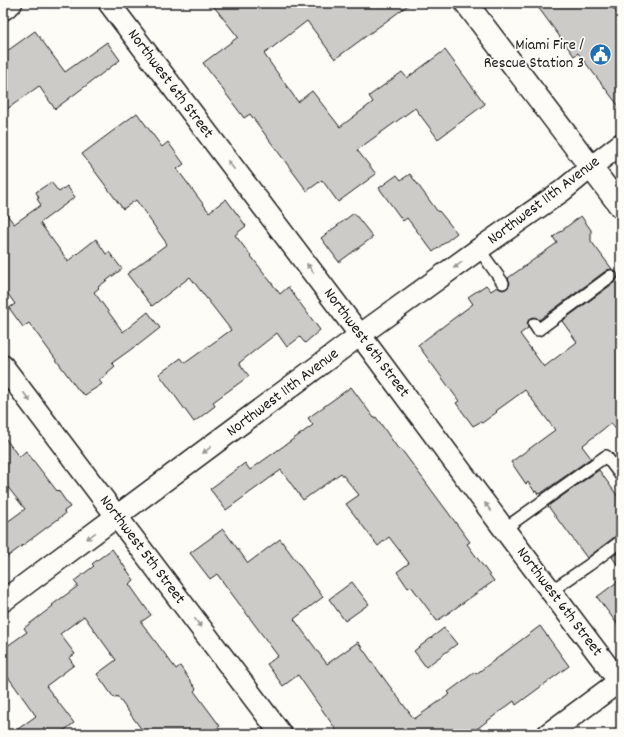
<svg xmlns="http://www.w3.org/2000/svg" width="624" height="737" viewBox="0 0 624 737" font-family="Dekko,sans-serif">
	<rect width="100%" height="100%" fill="#fdfcf7"/>
	<filter id="ink" filterUnits="userSpaceOnUse"><feTurbulence type="fractalNoise" baseFrequency=".025" numOctaves="2"/><feDisplacementMap in="SourceGraphic" scale="8" xChannelSelector="R" yChannelSelector="G"/><feConvolveMatrix kernelMatrix="1 2 1 2 8 2 1 2 1" color-interpolation-filters="sRGB"/></filter>
	<g filter="url(#ink)">
		<path fill="#cccbc8" stroke="#1c1c1c" d="M211 3H411L335 59 307 21 264 54 298 102 312 91 340 127 373 102 369 96 402 72 407 78 445 50 485 104 438 139 415 108 357 150 376 174 338 202 322 180 307 191 250 114 244 118 203 63 238 37Z
			M535 3H609L621 18V109L578 53 574 56Z
			M35 31 65 72 107 42 120 60 55 109 39 86 3 112V54Z
			M137 113 162 147 168 142 184 164 177 169 209 212 226 199 246 226 235 235 280 294 288 287 320 330 305 343 300 337 287 347 277 333 239 363 249 376 213 402 215 406 194 422 159 374 181 358 185 363 231 330 190 277 152 306 127 274 167 244 136 200 123 209 82 154Z
			M410 174 438 212 439 211 457 233 433 252 407 218 403 221 379 188 397 175 401 180Z
			M51 182 59 192 67 186 75 197 40 223 68 261 96 239 106 254 109 252 122 269 98 287 99 288 94 292 123 332 148 312 160 328 137 346V345L112 363 115 366 107 373 108 374 99 380 102 384 85 395 79 391 29 323 23 327 9 308 15 304 3 287V209L14 224 41 205 37 199 39 198 36 192Z
			M354 213 373 237 339 262 321 238Z
			M581 216 591 230V241L612 269 607 270 539 320 537 318 534 317 530 318 528 321 527 324 528 328 520 334 544 367 577 342 562 321 615 282 618 277 621 282V436L611 423 582 446 591 458 540 494 539 493 538 494 536 491 535 492 528 482 526 484 511 462 555 430 525 390 496 411 497 412 482 423 480 422 473 426 456 403 459 401 418 345 473 304 468 297 486 285 491 291 497 287 500 289 503 290 507 288 509 286 510 283 508 278 557 243 553 237Z
			M351 387 374 418 376 417 399 450 401 449 470 542 467 544 494 581 437 621 411 586 408 588 397 572 409 563 389 537 378 546 346 504 359 495 341 473 303 500 281 470 226 510 210 489 245 463 250 470 313 425 308 418Z
			M3 435 19 457 26 451 57 491 58 490 70 507 64 511 65 514 3 560V525L25 509 3 481Z
			M599 470 621 501V534L617 535 587 558 562 524H561L548 506Z
			M223 529 248 563 280 539 323 597 294 619 327 664 358 642 377 669 414 719 450 694 448 692 475 672 476 674 540 626 569 666 516 705 514 701 470 734H339L298 675 283 686 267 664 278 656 217 574 210 579 190 553Z
			M112 549 134 580 129 584 151 615 141 622 176 669 180 666 196 689 194 691 220 726 209 734H145L117 696 114 698 97 674 116 660 84 616 60 634 75 654 69 658 74 665 46 686 74 723 59 734H11L36 716 3 670V649L27 632 24 628 53 606 52 605 78 586 74 581 94 566 92 564Z
			M621 550V570L612 557Z
			M621 579V629L597 597Z
			M352 582 369 604 345 621 329 599Z
			M444 628 457 644 426 667 414 651Z"/>
		<g fill="none" stroke-linecap="round" stroke-linejoin="round">
			<defs>
				<path id="service" d="M479 249 503 283
					M534 324 538 330 611 276
					M504 529 606 456 621 476
					M551 591 589 565 621 541"/>
				<path id="minor" d="M109 3 360 335 504 529 621 684
					M3 366 281 734
					M3 601 360 335 479 249 562 191 591 167 621 144
					M548 734 621 680"/>
				<path id="secondary" d="M466 3 621 207
					M3 9 11 3"/>
			</defs>
			<use href="#service" stroke="#1c1c1c" stroke-width="14"/>
			<use href="#minor" stroke="#1c1c1c" stroke-width="24"/>
			<use href="#secondary" stroke="#1c1c1c" stroke-width="25"/>
			<use href="#service" stroke="#fdfcf7" stroke-width="11"/>
			<use href="#minor" stroke="#fdfcf7" stroke-width="21"/>
			<use href="#secondary" stroke="#fdfcf7" stroke-width="22"/>
		</g>
		<defs><path id="oneway-solid" d="M-6-.8H1V-3.2L6.5 0L1 3.2V.8H-6Z"/></defs>
		<g fill="#989794">
			<use href="#oneway-solid" transform="translate(231 165) rotate(-127)"/>
			<use href="#oneway-solid" transform="translate(458 265) rotate(144)"/>
			<use href="#oneway-solid" transform="translate(310 268) rotate(-127)"/>
			<use href="#oneway-solid" transform="translate(27 397) rotate(53)"/>
			<use href="#oneway-solid" transform="translate(207 450) rotate(143)"/>
			<use href="#oneway-solid" transform="translate(488 507) rotate(-127)"/>
			<use href="#oneway-solid" transform="translate(91 536) rotate(144)"/>
			<use href="#oneway-solid" transform="translate(198 623) rotate(53)"/>
		</g>
	</g>
	<defs>
		<symbol id="civic-disc" viewBox="-11 -11 22 22"><circle r="9.5" fill="#1f6fb2" stroke="#fdfcf7"/><path d="M-.6-6.5H3V-4.5H.6V-3L4-1V1h2V6H-6V1h2V-1L-.6-3ZM-1.2 2.5V6h2.4V2.5Z" fill="#fff"/></symbol>
	</defs>
	<g fill-rule="evenodd">
		<use href="#civic-disc" x="588" y="42" width="25" height="25"/>
	</g>
	<g text-anchor="middle" dominant-baseline="central" stroke-width="3.5" stroke-linejoin="round" paint-order="stroke">
		<g font-size="16" fill="#1c1c1c" stroke="#fdfcf7" text-anchor="end">
			<text x="584" y="45">Miami Fire /<tspan x="584" dy="18">Rescue Station 3</tspan></text>
		</g>
		<g font-size="16" fill="#1c1c1c" stroke="#fdfcf7">
			<text transform="translate(170 84) rotate(53)">Northwest 6th Street</text>
			<text transform="translate(544 201) rotate(-37)">Northwest 11th Avenue</text>
			<text transform="translate(366 343) rotate(53)">Northwest 6th Street</text>
			<text transform="translate(283 393) rotate(-37)">Northwest 11th Avenue</text>
			<text transform="translate(142 550) rotate(53)">Northwest 5th Street</text>
			<text transform="translate(559 602) rotate(53)">Northwest 6th Street</text>
		</g>
	</g>
	<rect width="624" height="737" fill="none" stroke="#fdfcf7" stroke-width="16"/>
	<rect x="8" y="8" width="608" height="721" fill="none" stroke="#1c1c1c" stroke-width="1.5" filter="url(#ink)"/>
</svg>
